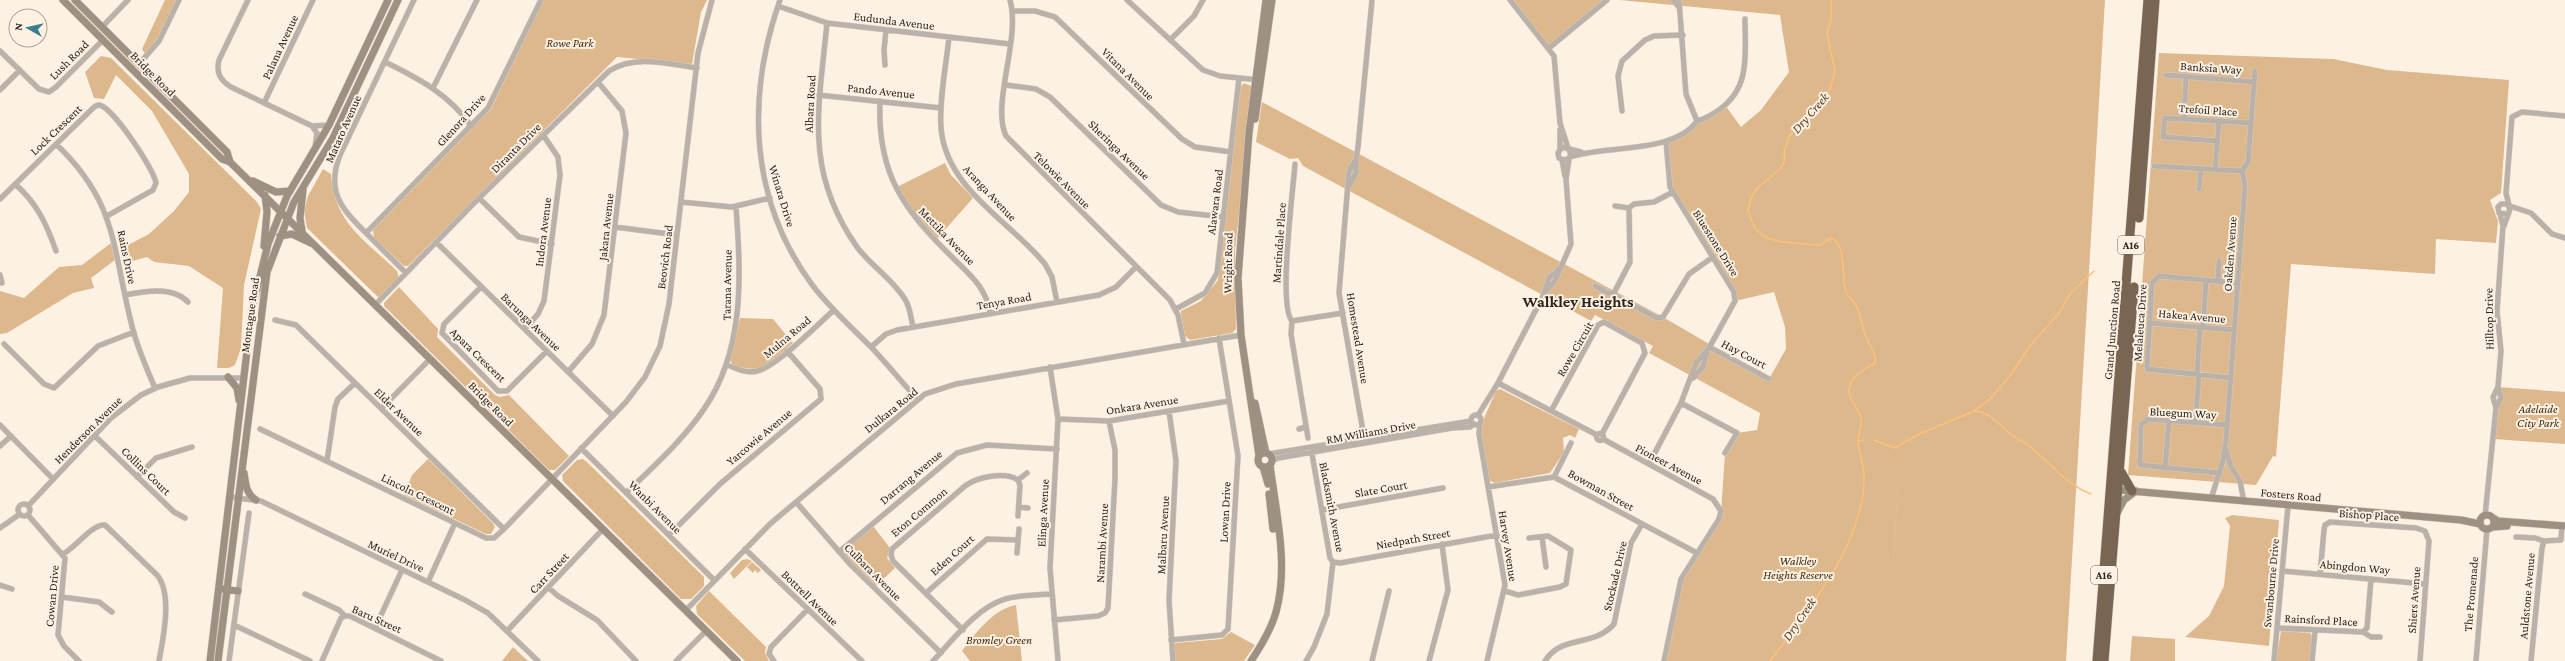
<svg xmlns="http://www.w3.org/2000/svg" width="2565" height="661" viewBox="0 0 2565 661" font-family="'Crimson Pro',serif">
	<rect width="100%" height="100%" fill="#fdf1e4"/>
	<path fill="#deb88d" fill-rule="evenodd" d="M165 0H176L159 36 145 54 142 49Z
		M543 0H707L701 12 692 64 617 57 408 266H404L374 238 373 230 491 109Z
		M1511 0H1607L1551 50Z
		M1619 0H2105L2066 661H1663L1681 579 1721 513 1725 453 1737 433 1757 430 1760 413 1649 353 1653 346 1595 315 1591 321 1303 166 1298 158 1290 159 1256 142 1262 102 1663 317 1769 379 1786 349 1785 327 1774 292 1735 301 1734 292 1670 187 1666 141 1725 105 1741 127 1761 110 1789 72 1780 15ZM1903 416 1893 563V562Z
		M2159 53 2333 59 2387 70 2509 80 2501 193 2490 200 2498 221 2496 243 2436 239 2435 274 2291 264 2276 457 2273 456 2256 485 2128 475Z
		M101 56 111 58 257 202 261 209 244 285 241 348 235 365 229 368H217L223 288 189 266 154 262 147 257 125 263 123 245 132 243 149 234 174 211 189 192V174L152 111 116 75 104 99 94 98 85 72Z
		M1244 83 1251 86 1252 89 1235 251 1236 329 1232 333 1190 340 1185 336 1181 314V311L1201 301 1218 280 1240 87Z
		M945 163 951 175 973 198 937 239 921 223 897 187Z
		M323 169 331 174C334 223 365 240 397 271L399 278 379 298 307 228 304 210 308 196Z
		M111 243 115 260 91 278 94 288 73 293 7 333 0 334V291L24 298 59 267 82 265Z
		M399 287 438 329 437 337 495 395 500 397 509 395 569 456 555 470H549L384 306V303Z
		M740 318 773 319 793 343C771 361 763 376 733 365L730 361Z
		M2498 387 2565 392V444L2494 439 2496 408 2501 398Z
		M1500 389 1579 429 1575 438 1570 435 1563 438 1564 452 1550 473 1495 483 1488 480 1480 434 1482 423 1496 391Z
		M428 459 493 523 495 527 491 534H486L404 495 412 475Z
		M577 460 583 459 588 463 704 577V586L691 599H681L563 481 562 475Z
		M2232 515 2279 520 2269 646 2185 637 2209 616 2224 586 2230 526 2225 518Z
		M873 526 890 548 887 558 895 568 875 587 844 554 845 550Z
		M747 559 752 561 734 579 730 573 742 560Z
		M752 562 761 570 758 573 755 570 753 573 747 567Z
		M709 591 766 647 765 653 769 661H745L697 614 696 606Z
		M1016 605 1022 661H970L962 651C975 634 993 609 1016 605Z
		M2281 631 2310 633 2312 636 2311 661H2276Z
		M1231 632 1255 645 1244 661H1175L1174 645 1176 643 1222 639Z
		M2132 636 2175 639V661H2130Z
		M513 647 528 661H502Z"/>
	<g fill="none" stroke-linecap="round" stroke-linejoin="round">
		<path stroke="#fdc077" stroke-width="1.5" d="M1974 411 1990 399 2009 377 2033 342 2060 312 2070 294 2094 271
			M1874 440 1895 448 1915 436 1974 411C1990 412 1995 421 2007 431 2013 437 2021 440 2028 445 2048 460 2066 485 2091 494
			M1858 441 1864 440
			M1770 661C1808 609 1862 547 1864 481 1865 467 1859 455 1858 442 1858 434 1863 426 1861 418 1859 410 1853 404 1850 396 1845 378 1862 371 1875 363 1877 353 1869 345 1866 337 1861 326 1862 315 1855 304 1853 300 1848 297 1846 292 1841 276 1847 244 1831 238L1820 245 1782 242 1767 238 1755 229 1748 211 1751 198 1757 188 1780 169 1785 161 1784 151 1789 137 1802 119 1829 93 1835 71 1827 34 1831 20V0"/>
		<defs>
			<path id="street" d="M248 0 219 60C216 73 220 80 231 87L312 126 329 125
				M780 0C746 97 749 200 813 286 830 308 851 327 871 347 887 364 902 382 917 399
				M1010 0C1021 39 991 104 1006 136L1170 300 1178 315 1184 344
				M1127 0 1203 70 1220 76 1259 80
				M1510 0 1554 56 1560 123 1568 148
				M1673 0 1679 7
				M1679 0 1686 94 1697 121
				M778 6 827 23 1010 44
				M1013 11H1035L1055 17 1182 139 1195 147 1231 152
				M827 23C819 108 803 170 857 247 871 266 894 280 906 301 910 308 911 318 913 327
				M102 27 128 0
				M949 37C946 67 939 99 941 128 946 189 1010 221 1045 264L1052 277 1057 302
				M1170 40 1194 16 1203 0
				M1549 48 1607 0
				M0 51 39 89 49 92 56 87 103 40
				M385 62C418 78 450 95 471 126
				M139 64 159 41 179 0
				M885 65 884 50 886 30
				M2166 75 2254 82
				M1006 85 1036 89 1050 97 1161 205 1178 212 1224 217
				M433 88 477 0
				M0 90 20 70
				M818 95 941 108
				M880 101C877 173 903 209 952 257 970 275 986 287 990 313
				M264 103 313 0
				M1622 111 1618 76 1622 61 1645 40 1654 36 1683 35
				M2184 119 2186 77
				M312 126 317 133 315 147
				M1560 130V148
				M2217 141 2163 137 2165 118 2251 123
				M56 144C117 202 112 246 131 322 136 345 146 367 155 388
				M1569 150 1571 155 1568 159 1563 160 1559 158 1558 153 1562 147 1581 152
				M1570 157C1603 145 1675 154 1697 121 1706 119 1711 115 1719 110 1751 87 1745 55 1745 19
				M1562 160 1565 176
				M1295 164C1293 191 1278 306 1292 321L1291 334 1308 438
				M2154 166 2242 171
				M2215 170 2219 121
				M15 184C37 203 47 225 56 251
				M1350 185 1356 173V159
				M2199 189 2201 169
				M479 198 519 237 552 244
				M0 199 89 112C92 109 95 105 99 105 112 106 154 169 156 183L153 190 107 216
				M681 202 732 207 770 198
				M2509 205 2506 193 2512 117 2522 112 2565 116
				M1615 206 1629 208
				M2510 206 2531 213 2552 234 2565 238
				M2504 226 2510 209 2507 204H2501L2498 207 2499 213 2508 214
				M615 227 677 235
				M366 233 488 108 541 0
				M436 242 613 416
				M406 273C393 260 381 248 368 235 343 210 325 193 340 155L414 0
				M0 275 2 283
				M2218 281 2219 261
				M1595 286 1608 293H1614L1617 297 1657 318 1663 317 1689 274 1713 257
				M481 287 444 324 442 333 498 391H507L547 351
				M1547 290 1555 281 1571 244 1566 179 1569 159
				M1614 293 1630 262 1629 208 1634 204 1654 202 1673 192
				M125 295C145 291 173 286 188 302
				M375 305 479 198 609 71C635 54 668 64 697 68
				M1176 309 1205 293 1217 273 1239 78
				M275 320 296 325 504 529
				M1292 321 1343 313
				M2149 323 2234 330
				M2203 327 2206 280
				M525 329 538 314 544 301 560 175 558 157 543 135
				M4 344 44 384 54 388 98 346 134 332
				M871 347 886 334 897 330 1099 295 1116 287 1136 267
				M1709 347 1769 379
				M727 365C736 368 746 374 757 371 775 368 818 324 834 310
				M1050 367 1058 419 1050 568 1058 661
				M568 372 592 344 604 315 626 133 622 111 598 82
				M2197 375 2200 327
				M1693 378 1703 367 1707 352
				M2231 378 2147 369 2152 283 2159 276 2238 283
				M1498 383 1597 435
				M1681 403 1737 433 1725 453
				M382 408 430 359
				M2496 408 2493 397 2498 387
				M1169 411 1176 461 1169 600 1173 661
				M1551 411 1598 325 1604 322 1642 343 1645 353 1602 434
				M1478 415 1498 383 1543 296 1549 278 1560 268
				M1471 420a5 5 0 1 1 10 0a5 5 0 1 1-10 0Z
				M1058 419 1109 421 1229 401
				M1480 423 1479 434 1505 585 1487 661
				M2195 423 2199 376
				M0 425 53 479
				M260 429 486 538H494L504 529 626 402 645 377 660 346 669 304 698 53 712 0
				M1299 429 1306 427
				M1596.5 437a3.5 3.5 0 1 1 7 0a3.5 3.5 0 1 1-7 0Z
				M94 435 174 512 185 518
				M1603 439 1713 499 1721 511 1719 519 1681 579 1664 661
				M1365 443 1339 293 1349 171 1356 159 1358 147 1372 0
				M0 446 11 436
				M581 448 714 580
				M2226 450 2231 467 2240 481 2244 502
				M1268 454 1471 421
				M327 461 335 407 338 399 355 383
				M1272 461 1278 458 1452 428 1470 427 1474 424
				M1649 464 1681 403 1696 363 1709 348 1735 301 1734 292 1670 187 1666 141
				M2165 468 2169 421
				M2220 473 2140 465 2141 425 2148 419 2227 425
				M137 477 156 458 192 447
				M1554 477 1571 443
				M1018 480 1027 473
				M1488 487 1554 477 1697 553
				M626 493C653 467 683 440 704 409 745 350 741 275 736 207
				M230 497 261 501 465 600 488 613 538 661
				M2211 499 2222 464 2226 441 2245 186 2242 171 2248 162 2255 71
				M796 502 850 564 941 653
				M18 510a6 6 0 1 1 12 0a6 6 0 1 1-12 0Z
				M28 506 111 418 141 395 158 387 190 378H244
				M1019 507 1028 508
				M1322 510 1443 488
				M28 515 65 558 58 635 64 646 79 661
				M2485 516 2496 408 2501 398 2498 387 2501 351 2497 311 2503 226 2500 214
				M0 528 20 514
				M669 535 720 484 821 399 820 389 787 351
				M1542 537 1546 567
				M2516 537 2535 538 2544 541
				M745 549 862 661
				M839 552 957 453 987 445 1057 449
				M1017 553 1019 529
				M63 554C75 548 93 523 105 525L157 575C173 594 163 639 159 661
				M1333 562 1340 563 1497 535
				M2282 571 2425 584
				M2320 574 2324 530 2325 525 2330 522 2416 528 2425 531 2429 541 2420 661
				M428 582 455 523
				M0 585 12 589
				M549 588 558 596 597 620 636 661
				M1505 591 1518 595 1560 587 1566 584 1571 550 1548 536 1529 538
				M926 593 987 539 1018 540
				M305 594 339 610 345 616H350L441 661
				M62 597 99 602 112 612
				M686 610 771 523 925 394 956 384 1241 335
				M1054 620 1098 616 1105 613 1108 608 1115 479V450L1109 421
				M234 625 310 661
				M375 628 402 570
				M2278 628 2363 632 2367 628 2371 579
				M508 630 603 529
				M963 630 893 561 891 555 892 549 965 486C977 477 1005 471 1018 480L1020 485 1018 516
				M2363 632 2371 637H2380
				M1171 640 1222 635 1228 629 1238 456 1219 338
				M229 661 249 513
				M322 661 341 618 345 616
				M676 661 706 631
				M774 661 769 654 771 647 808 609
				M933 661C953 640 976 608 1005 599 1020 595 1036 595 1051 594
				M1306 661 1314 647 1327 614 1333 562 1330 558 1311 448
				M1372 661 1389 591
				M1429 661 1448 590 1442 544
				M1545 661C1562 634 1593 648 1614 624L1631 543 1642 524
				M2274 661 2288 506
				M2312 661 2315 631
				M2476 661 2487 529
				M2531 661 2542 548 2544 541 2561 540 2562 526"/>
			<path id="secondary" d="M63 0 222 159 230 162 737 661
				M75 0 227 152 230 162
				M1255 119 1272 0
				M253 181 276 192 290 191
				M302 231 300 218 303 190
				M280 236 292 234 313 244
				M264 246 267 212 265 195
				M228 377 237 388 239 400
				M1255 403 1266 453
				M1258 460a7 7 0 1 1 14 0a7 7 0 1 1-14 0Z
				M1259 456 1241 335 1238 278 1249 133 1266 0
				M1263 467 1268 484
				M244 473C246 485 246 494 256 500
				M2119 490 2461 520 2480 524
				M1269 494 1273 529
				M2117 513 2124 500 2136 491
				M2480 522a7 7 0 1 1 14 0a7 7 0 1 1-14 0Z
				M2493 518 2498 521 2565 526
				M2493 527 2507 526
				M223 589 238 591
				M210 661 252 309 268 244 287 196 329 125 388 0
				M218 661 267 272 294 202 333 138 398 0
				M1251 661C1261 646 1271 630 1276 612 1289 566 1276 512 1270 465"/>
			<path id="highway" d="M2139 218 2155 0
				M2121 472 2132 491
				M2097 661 2148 0
				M2104 661 2134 287"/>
		</defs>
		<use href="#street" stroke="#d8ccc0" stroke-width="6"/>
		<use href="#secondary" stroke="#d8ccc0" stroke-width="8"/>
		<use href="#highway" stroke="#d8ccc0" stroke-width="10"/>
		<use href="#street" stroke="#bab1a8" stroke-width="5"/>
		<use href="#secondary" stroke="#9e9183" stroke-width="7"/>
		<use href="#highway" stroke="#786653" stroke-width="9"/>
	</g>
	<g text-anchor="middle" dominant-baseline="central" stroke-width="4" stroke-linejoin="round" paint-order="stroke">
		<g fill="#fdf1e4" stroke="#6b6359" stroke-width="1">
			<rect x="2118" y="236" width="26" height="18" rx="3"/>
			<rect x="2091" y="566" width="26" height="18" rx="3"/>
		</g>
		<g font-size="11" font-weight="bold" fill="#2d261d">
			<text x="2131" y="245">A16</text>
			<text x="2104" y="575">A16</text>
		</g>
		<g font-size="12" fill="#2d261d" stroke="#fdf1e4">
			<text transform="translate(894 21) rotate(7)">Eudunda Avenue</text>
			<text transform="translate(280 47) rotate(-65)">Palana Avenue</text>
			<text transform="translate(69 60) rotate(-45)">Lush Road</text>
			<text transform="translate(2211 68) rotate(4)">Banksia Way</text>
			<text transform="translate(153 74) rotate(45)">Bridge Road</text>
			<text transform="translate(1128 74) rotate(45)">Vitana Avenue</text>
			<text transform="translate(881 91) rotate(6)">Pando Avenue</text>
			<text transform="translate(810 104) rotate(-87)">Albara Road</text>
			<text transform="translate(2208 110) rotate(4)">Trefoil Place</text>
			<text transform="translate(461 120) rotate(-48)">Glenora Drive</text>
			<text transform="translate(343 129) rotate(-66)">Mataro Avenue</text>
			<text transform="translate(56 130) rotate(-44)">Lock Crescent</text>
			<text transform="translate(516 148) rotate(-45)">Diranta Drive</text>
			<text transform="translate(1119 150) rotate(44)">Sheringa Avenue</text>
			<text transform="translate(1062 180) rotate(45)">Telowie Avenue</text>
			<text transform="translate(990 193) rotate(47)">Aranga Avenue</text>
			<text transform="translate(782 196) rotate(73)">Winara Drive</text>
			<text transform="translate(1215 202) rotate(-83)">Alawara Road</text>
			<text transform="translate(606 227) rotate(-84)">Jakara Avenue</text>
			<text transform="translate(543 232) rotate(-83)">Indora Avenue</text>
			<text transform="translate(947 236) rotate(46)">Mettika Avenue</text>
			<text transform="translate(1279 243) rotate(-86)">Martindale Place</text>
			<text transform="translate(1716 243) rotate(58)">Bluestone Drive</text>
			<text transform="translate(2230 254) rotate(-86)">Oakden Avenue</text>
			<text transform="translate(127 257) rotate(78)">Rains Drive</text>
			<text transform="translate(665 257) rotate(-83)">Beovich Road</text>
			<text transform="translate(1228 263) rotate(-89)">Wright Road</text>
			<text transform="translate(727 285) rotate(-89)">Tarana Avenue</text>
			<text transform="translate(1004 301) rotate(-10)">Tenya Road</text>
			<text transform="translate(250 315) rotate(-82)">Montague Road</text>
			<text transform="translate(2192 316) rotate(5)">Hakea Avenue</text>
			<text transform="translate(2489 319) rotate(-91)">Hilltop Drive</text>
			<text transform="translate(531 322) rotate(44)">Barunga Avenue</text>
			<text transform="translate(2140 323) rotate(-86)">Melaleuca Drive</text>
			<text transform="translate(2112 330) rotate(-85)">Grand Junction Road</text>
			<text transform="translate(787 337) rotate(-40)">Mulna Road</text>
			<text transform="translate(1358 338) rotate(81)">Homestead Avenue</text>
			<text transform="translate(1575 349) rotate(-60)">Rowe Circuit</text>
			<text transform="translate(1744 354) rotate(28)">Hay Court</text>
			<text transform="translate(478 355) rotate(44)">Apara Crescent</text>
			<text transform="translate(491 404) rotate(45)">Bridge Road</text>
			<text transform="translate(1142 405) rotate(-9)">Onkara Avenue</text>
			<text transform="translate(891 410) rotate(-39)">Dulkara Road</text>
			<text transform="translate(399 412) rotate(44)">Elder Avenue</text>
			<text transform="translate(2183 413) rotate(3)">Bluegum Way</text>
			<text transform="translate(88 430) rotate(-45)">Henderson Avenue</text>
			<text transform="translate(1371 432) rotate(-10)">RM Williams Drive</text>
			<text transform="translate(759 437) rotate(-40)">Yarcowie Avenue</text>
			<text transform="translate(1669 464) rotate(28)">Pioneer Avenue</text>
			<text transform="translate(146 471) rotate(44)">Collins Court</text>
			<text transform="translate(911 477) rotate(-40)">Darrang Avenue</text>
			<text transform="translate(1381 489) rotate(-10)">Slate Court</text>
			<text transform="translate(1601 490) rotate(29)">Bowman Street</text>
			<text transform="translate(418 494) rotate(26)">Lincoln Crescent</text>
			<text transform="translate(2291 495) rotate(5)">Fosters Road</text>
			<text transform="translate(655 507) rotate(45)">Wanbi Avenue</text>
			<text transform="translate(1332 507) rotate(79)">Blacksmith Avenue</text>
			<text transform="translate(919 512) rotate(-40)">Eton Common</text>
			<text transform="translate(1225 512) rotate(-87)">Lowan Drive</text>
			<text transform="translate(1043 513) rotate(-87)">Elinga Avenue</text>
			<text transform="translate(2369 515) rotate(4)">Bishop Place</text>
			<text transform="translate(1163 535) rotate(-87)">Malbaru Avenue</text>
			<text transform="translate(1413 539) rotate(-10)">Niedpath Street</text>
			<text transform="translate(1102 543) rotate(-87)">Narambi Avenue</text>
			<text transform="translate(1508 546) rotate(81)">Harvey Avenue</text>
			<text transform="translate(952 555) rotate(-42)">Eden Court</text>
			<text transform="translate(396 556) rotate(25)">Muriel Drive</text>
			<text transform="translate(2355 567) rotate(5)">Abingdon Way</text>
			<text transform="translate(873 572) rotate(45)">Culbara Avenue</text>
			<text transform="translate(549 573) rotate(-47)">Carr Street</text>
			<text transform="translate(1615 576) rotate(-77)">Stockade Drive</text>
			<text transform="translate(2271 583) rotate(-85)">Swanbourne Drive</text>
			<text transform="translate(2471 594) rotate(-85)">The Promenade</text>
			<text transform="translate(52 596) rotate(-85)">Cowan Drive</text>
			<text transform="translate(2527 596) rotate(-85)">Auldstone Avenue</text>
			<text transform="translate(810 598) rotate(44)">Bottrell Avenue</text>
			<text transform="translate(2414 600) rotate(-86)">Shiers Avenue</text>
			<text transform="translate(377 619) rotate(24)">Baru Street</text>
			<text transform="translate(2321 620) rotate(3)">Rainsford Place</text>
		</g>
		<g font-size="12" font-style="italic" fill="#412908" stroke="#fdf1e4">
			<text x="570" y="43">Rowe Park</text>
			<text x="2538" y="409">Adelaide<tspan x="2538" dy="14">City Park</tspan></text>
			<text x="1798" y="561">Walkley<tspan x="1798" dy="14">Heights Reserve</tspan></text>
			<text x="999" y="640">Bromley Green</text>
		</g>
		<g font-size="13" font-style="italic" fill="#553c1d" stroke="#fdf1e4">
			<text transform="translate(1810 113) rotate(-49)">Dry Creek</text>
			<text transform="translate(1799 619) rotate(-56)">Dry Creek</text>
		</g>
		<g font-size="16" font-weight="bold" fill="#2d261d" stroke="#fdf1e4">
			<text x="1578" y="301">Walkley Heights</text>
		</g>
	</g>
	<g transform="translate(28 28) rotate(278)"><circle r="19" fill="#fdf1e4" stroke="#aaa094"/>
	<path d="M0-3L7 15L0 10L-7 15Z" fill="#3d7d90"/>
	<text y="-6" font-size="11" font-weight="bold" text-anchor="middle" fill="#2d261d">N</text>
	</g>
</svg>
